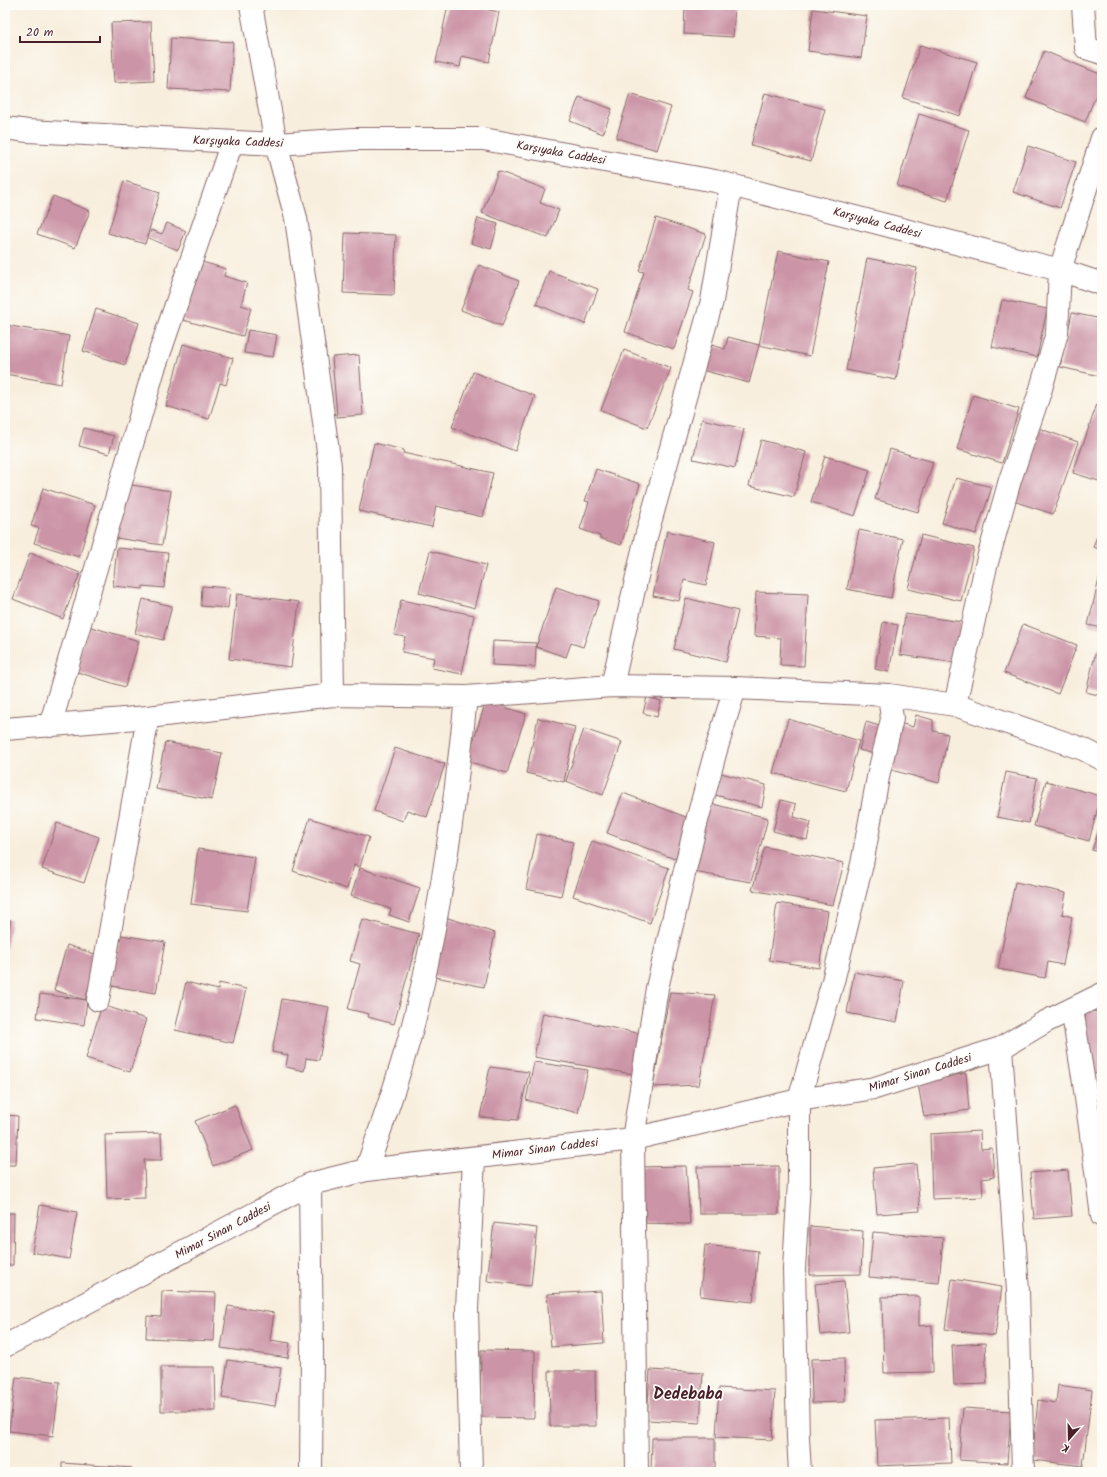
<svg xmlns="http://www.w3.org/2000/svg" width="1107" height="1477" viewBox="0 0 1107 1477" font-family="Kalam,sans-serif">
	<rect width="100%" height="100%" fill="#fdfcf7"/>
	<filter id="ink" filterUnits="userSpaceOnUse"><feTurbulence type="fractalNoise" baseFrequency=".025" numOctaves="2"/><feDisplacementMap in="SourceGraphic" scale="8" xChannelSelector="R" yChannelSelector="G"/><feConvolveMatrix kernelMatrix="1 2 1 2 8 2 1 2 1" color-interpolation-filters="sRGB"/></filter>
	<filter id="wash" filterUnits="userSpaceOnUse"><feTurbulence type="fractalNoise" baseFrequency=".012" numOctaves="4" result="noise"/><feDisplacementMap in="SourceGraphic" scale="16" xChannelSelector="R" yChannelSelector="G"/><feGaussianBlur stdDeviation="0.9" result="paint"/><feColorMatrix in="noise" values="0 0 0 0 0 0 0 0 0 0 0 0 0 0 0 0 0 1.4 0 .05"/><feComposite in="paint" operator="in"/></filter>
	<g filter="url(#wash)">
		<rect width="100%" height="100%" fill="#f8eedd"/>
		<g id="blocks">
			<path fill="#cc95a7" d="M448 5H465L499 12 489 62 462 56 460 67 436 62Z
				M685 5H735L733 37 684 34Z
				M813 9 867 16 861 58 808 51Z
				M151 22 154 81 114 83 111 23Z
				M171 38 233 42 230 92 168 89Z
				M920 45 977 62 960 116 903 98Z
				M1044 51 1102 75V80L1085 122 1026 98Z
				M765 93 825 109 811 161 751 145Z
				M630 94 671 107 657 150 616 138Z
				M579 97 612 109 603 134 570 121Z
				M919 114 969 130 947 201 897 186Z
				M1028 146 1076 162 1060 208 1013 192Z
				M498 171 545 189 540 203 559 210 548 238 482 213Z
				M124 181 160 192 145 244 108 233Z
				M53 196 90 211 75 248 37 234Z
				M478 218 498 224 491 249 471 243Z
				M656 218 706 234 688 290 693 292 674 349 625 332 644 272 639 271Z
				M167 223 186 231 178 250 148 238 151 230 162 234Z
				M345 233 396 235 394 295 343 293Z
				M778 251 829 262 810 356 759 345Z
				M867 258 917 268 896 380 846 370Z
				M199 261 226 269 224 276 247 283 241 305 251 308 243 336 183 320Z
				M479 265 519 281 502 326 461 310Z
				M549 271 598 289 585 324 536 304Z
				M1002 300 1047 309 1037 357 992 347Z
				M96 309 139 323 125 365 83 351Z
				M1072 313 1102 319V368L1100 376 1060 367Z
				M5 325 69 336 61 384 5 374Z
				M248 330 277 335 273 357 244 353Z
				M728 337 759 345 749 383 702 370 709 344 725 349Z
				M183 344 233 358 226 385 220 383 209 419 166 406Z
				M624 350 671 368 647 428 601 410Z
				M359 355 363 415 337 417 332 357Z
				M473 372 535 396 515 451 452 427Z
				M973 395 1019 409 1002 463 957 449Z
				M1097 404 1102 406V482L1073 473Z
				M702 419 744 429 735 468 693 459Z
				M84 428 114 436 109 454 79 446Z
				M1038 428 1078 442 1053 514 1013 501Z
				M761 440 806 452 794 497 749 486Z
				M374 443 404 450 403 453 493 473 483 517 436 506 432 527 359 511Z
				M890 449 933 462 918 512 875 499Z
				M825 456 870 470 855 516 811 502Z
				M596 469 640 484 621 545 600 538V536L580 529 589 502 585 501Z
				M956 478 992 487 976 534 942 523Z
				M125 484 171 491 162 545 116 538Z
				M43 488 95 505 79 557 34 543 39 528 31 526Z
				M1102 522V550L1093 547Z
				M859 530 903 539 891 598 847 589Z
				M667 531 715 542 706 585 684 580 679 601 653 596Z
				M921 535 974 548 961 601 908 589Z
				M117 548 168 553 164 588 143 586V589L113 586Z
				M430 551 486 565 475 608 419 593Z
				M30 553 80 573 63 619 13 599Z
				M1100 575 1102 576V628L1088 625Z
				M202 586 230 588 228 608 201 606Z
				M556 587 599 601 583 647 571 643 566 657 536 647 535 667 492 665 493 641 536 643V647Z
				M756 592 808 594 804 666 780 665 781 638 754 636Z
				M237 594 299 602 291 667 229 659Z
				M686 598 738 611 726 662 674 649Z
				M143 599 172 606 163 640 135 633Z
				M401 600 474 615 462 674 432 668 434 658 402 652 405 637 394 635Z
				M905 614 962 622 957 663 900 655Z
				M883 622 898 625 889 672 875 669Z
				M1023 624 1077 645 1058 694 1004 673Z
				M88 626 139 641 125 687 74 671Z
				M1096 651 1102 652V696L1086 692Z
				M647 697 661 701 657 717 643 713Z
				M486 701 526 714 507 773 467 761Z
				M916 715 933 720V731L948 734 939 783 888 769 896 722 913 727Z
				M538 718 575 727 564 782 526 773Z
				M788 719 859 741 846 791 773 773Z
				M866 722 883 727 875 754 859 750Z
				M584 729 622 742 603 795 566 781Z
				M165 742 222 753 212 800 156 789Z
				M395 748 445 764 427 817 407 810 403 821 374 811Z
				M1006 772 1037 778 1029 823 997 817Z
				M721 773 766 785 762 807 715 795Z
				M1046 781 1101 796 1089 841 1034 826Z
				M623 793 691 819 675 859 607 833Z
				M781 800 796 804 794 817 811 822 807 840 773 831Z
				M705 802 768 818 751 882 688 871Z
				M310 818 369 837 360 867 354 865 347 889 293 871Z
				M1102 821V853L1092 850Z
				M57 823 99 837 84 883 42 869Z
				M537 834 573 842 561 896 526 889Z
				M592 841 669 868 650 923 573 896Z
				M765 847 844 863 833 905 752 890Z
				M198 849 255 857 247 911 191 904Z
				M360 868 420 888 409 922 389 915 391 909 351 896Z
				M1015 882 1066 893 1062 914 1072 917 1063 965 1048 962 1045 978 998 969Z
				M777 903 828 911 819 968 769 960Z
				M445 917 495 933 484 987 431 976Z
				M5 919 11 920 6 948H5Z
				M362 919 419 934 394 1024 368 1017 369 1014 348 1009 360 964 350 961Z
				M121 935 165 942 156 993 112 986Z
				M67 945 98 955 85 1000 54 990Z
				M854 972 904 981 897 1022 847 1013Z
				M186 982 218 990 219 983 246 989 233 1043 175 1030Z
				M670 992 715 995 699 1085 653 1087Z
				M40 994 87 1000 84 1025 37 1018Z
				M282 999 329 1007 319 1060 306 1058 304 1071 286 1067 288 1055 272 1052Z
				M102 1005 146 1019 130 1072 86 1058Z
				M1102 1011V1073L1090 1074 1085 1012Z
				M543 1013 646 1035 638 1075 534 1057Z
				M534 1062 588 1070 578 1113 526 1100Z
				M490 1067 529 1072 518 1120 480 1117Z
				M966 1073 969 1110 924 1117 918 1084Z
				M235 1105 253 1150 213 1166 195 1121Z
				M5 1115 18 1116 16 1165H5Z
				M980 1131 981 1149 992 1148 994 1177 982 1179 983 1197 932 1199 930 1134Z
				M161 1133 162 1160H144L145 1198 107 1199 105 1135Z
				M916 1164 920 1211 877 1214 873 1168Z
				M686 1166 690 1224 638 1223V1167Z
				M779 1166V1214H699L697 1167Z
				M1068 1170 1072 1216 1034 1219 1030 1173Z
				M40 1205 77 1212 69 1259 32 1252Z
				M5 1213H14L13 1265H5Z
				M494 1223 537 1228 531 1286 487 1281Z
				M810 1226 863 1231 861 1274 810 1275Z
				M873 1232 943 1238 939 1283 869 1277Z
				M705 1245 758 1251 753 1302 700 1296Z
				M952 1279 1002 1287 995 1336 945 1329Z
				M844 1281 849 1332 820 1335 815 1284Z
				M162 1291 216 1293 214 1341 146 1338 147 1316 161 1317Z
				M601 1291 604 1343 551 1347 547 1294Z
				M919 1296V1326L932 1325 933 1372 884 1373 882 1297Z
				M228 1306 274 1313 270 1340 290 1343 288 1358 221 1348Z
				M985 1343 987 1384 954 1385 952 1345Z
				M481 1350 535 1351 534 1418 480 1417Z
				M844 1358 845 1402 812 1403 811 1359Z
				M228 1360 281 1368 275 1406 222 1398Z
				M161 1367H215L216 1411H161Z
				M650 1370 703 1373 700 1423 647 1420Z
				M549 1371H595L596 1426H550Z
				M16 1377 60 1382 53 1436 9 1431Z
				M1058 1385 1092 1390 1083 1466 1032 1460 1038 1400 1056 1403Z
				M719 1388 775 1391 772 1440 716 1437Z
				M963 1408 1011 1411 1007 1463 959 1460Z
				M949 1418 951 1463 877 1466 875 1420Z
				M652 1438H715V1472H651Z
				M62 1463 132 1468V1472H62Z"/>
		</g>
	</g>
	<g filter="url(#ink)">
		<use href="#blocks" fill-opacity="0" stroke="#876769" stroke-width="1"/>
		<g fill="none" stroke-linecap="round" stroke-linejoin="round">
			<defs>
				<path id="minor" d="M251 5 276 144 296 218 330 466 333 695
					M1083 5 1086 48 1102 53
					M5 128 28 131 276 144 354 139H483L715 181 1060 270 1102 284
					M612 686 646 537 712 301 731 185
					M955 705 986 566 1010 480 1040 392 1057 333 1060 270 1102 138
					M50 726 154 369 232 142
					M5 729 148 717 333 695 466 697 612 686 735 688 889 695 955 705 1083 749 1102 759
					M98 1000 148 717
					M1072 1009 1084 1083 1102 1216
					M1001 1048 1018 1291 1023 1472
					M366 1170C384 1120 402 1069 415 1017 441 911 455 805 466 697
					M310 1184 312 1350 311 1472
					M5 1346 310 1184 366 1170 633 1139 799 1100 875 1088 1001 1048 1045 1022 1102 994
					M471 1472 467 1309 474 1158
					M637 1472 633 1139 657 988 694 832 716 750 735 688
					M800 1472 798 1437 794 1269 799 1182V1100L833 981 862 864 879 772 892 719 889 695"/>
			</defs>
			<use href="#minor" stroke="#876769" stroke-width="24"/>
			<use href="#minor" stroke="#fff" stroke-width="22"/>
		</g>
	</g>
	<g text-anchor="middle" dominant-baseline="central" stroke-width="3.5" stroke-linejoin="round" paint-order="stroke">
		<g font-size="12" fill="#4a1f2b" stroke="#fdfcf7">
			<text transform="translate(238 142) rotate(2)">Karşıyaka Caddesi</text>
			<text transform="translate(561 153) rotate(10)">Karşıyaka Caddesi</text>
			<text transform="translate(877 223) rotate(15)">Karşıyaka Caddesi</text>
			<text transform="translate(920 1073) rotate(-17)">Mimar Sinan Caddesi</text>
			<text transform="translate(545 1149) rotate(-7)">Mimar Sinan Caddesi</text>
			<text transform="translate(223 1231) rotate(-28)">Mimar Sinan Caddesi</text>
		</g>
		<g font-size="16" font-weight="bold" fill="#4a1f2b" stroke="#fdfcf7">
			<text x="688" y="1394">Dedebaba</text>
		</g>
	</g>
	<rect width="1107" height="1477" fill="none" stroke="#fdfcf7" stroke-width="20"/>
	<g transform="translate(1069 1439) rotate(200)" stroke="#fdfcf7" stroke-width="3" paint-order="stroke">
	<path d="M0-3L7 15L0 10L-7 15Z" fill="#4a1f2b"/>
	<text y="-6" font-size="11" font-weight="bold" text-anchor="middle" fill="#4a1f2b">K</text>
	</g>
	<path d="M20 36v6h80v-6" fill="none" stroke="#4a1f2b" stroke-width="2"/>
	<text x="26" y="36" font-size="12" fill="#4a1f2b" stroke="#fdfcf7" stroke-width="3" paint-order="stroke">20 m</text>
</svg>
